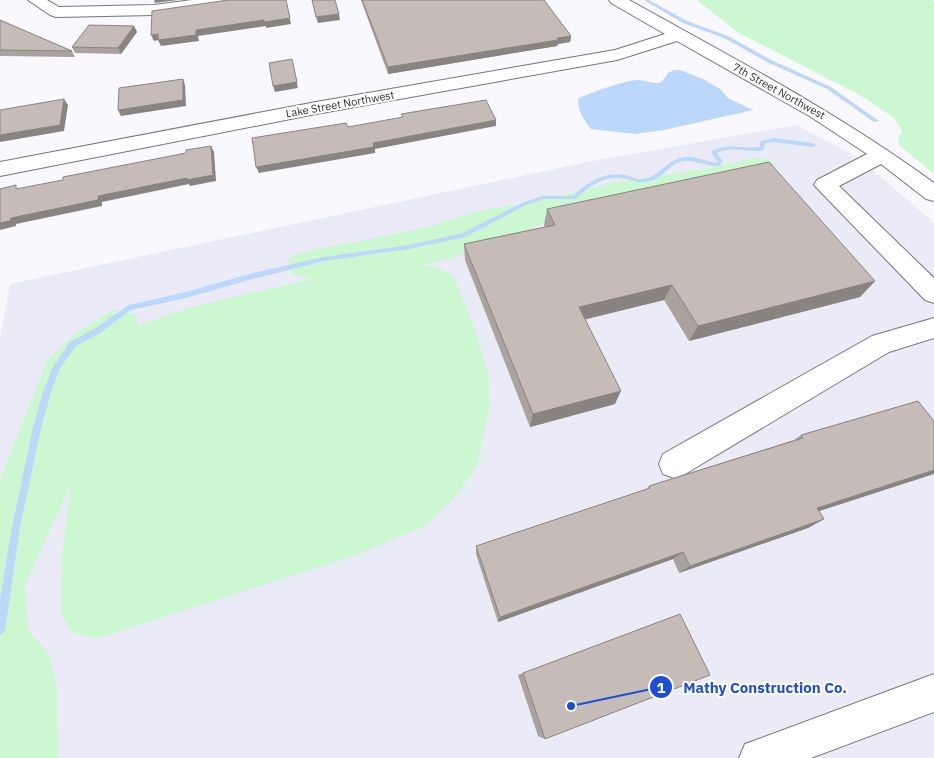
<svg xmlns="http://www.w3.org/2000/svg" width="934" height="758" viewBox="0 0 934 758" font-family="'IBM Plex Sans',sans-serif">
	<rect width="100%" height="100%" fill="#f8f8fe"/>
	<path fill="#ebebf8" d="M796 125 859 158 934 223V758H0V338L10 284 587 162Z"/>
	<path fill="#cbf7d1" d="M697 0H932L934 2V174L899 145 898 140 902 131 894 118 880 108 856 93 737 32Z
		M754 158 769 159 778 167 762 178 554 220 482 248 448 259 417 266 437 267 453 275 476 332 488 374 490 403 477 466 455 497 426 525 357 555 98 638 73 633 61 613 62 555 71 484 25 585 28 631 48 652 57 688 58 758H0V480L47 361 76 333 113 310 137 315V326L187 308 312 279 292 274 288 260 298 253 429 227 483 210 524 204 618 182 709 168Z"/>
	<path fill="#bbd7f9" d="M674 70H680L703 79 720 89 728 98 753 110 664 130 635 134 591 129C584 121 578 110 578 99L581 97C594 92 625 80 638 80 647 80 653 85 662 82L668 73Z"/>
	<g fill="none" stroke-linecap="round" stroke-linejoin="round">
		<path fill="#bbd7f9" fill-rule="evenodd" d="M644 0H649L687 21 728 36 771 60 831 87 879 121 874 122 827 89 767 62 724 38 683 23Z
			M774 138 813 143 816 145 813 147 774 142 765 143 764 149 761 151C747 152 731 146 717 153L723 161 719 166C708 167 697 160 685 161 672 161 665 176 653 180 643 184 637 182 627 179 606 174 590 185 576 199H544L526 205 465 237 409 249 324 261 249 280 186 298 131 310 100 333 76 346 60 368 50 395 41 428 20 527 5 630 3 633 0 635V600L12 527 33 428 42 395 53 367 70 342 94 329 129 305 186 292 249 274 324 257 409 245 463 233 522 203 542 196H573C587 182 604 171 625 175 631 176 637 180 644 179 660 176 668 158 685 157 695 156 705 161 716 163L717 161 711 152C725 142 743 149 759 147L761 141Z"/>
		<defs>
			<path id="minor" d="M28 0H47L59 7 154 5 192 0H235L233 3 227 5 154 15 56 17 50 15Z
				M609 0H629C733 58 837 112 934 183V201L926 199 881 164 839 186 934 278V303L925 300 814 185 817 180 867 154 811 117 677 41 617 60 316 114 0 176V162L316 102 615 50 665 34 611 3Z
				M934 318V338L889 352 685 474 674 478 663 474 659 464 663 454 872 336Z
				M934 674V712L811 758H739L745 744Z"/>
		</defs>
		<use href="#minor" stroke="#75757d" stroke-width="2"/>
		<use href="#minor" fill="#fff" fill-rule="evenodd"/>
	</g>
	<path fill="#a9a29d" d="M361 0H544L571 36 570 42 558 44 557 46 388 74Z
		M0 20 72 51 75 57 0 56Z
		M134 26 137 32 121 54 75 53 72 47Z
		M547 209 875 281 860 297 689 341 664 300 585 319 615 404 530 427 465 260 464 244 545 227 544 225Z
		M918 401 819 511 824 519 808 528 679 573 673 559 498 622 476 554V546L647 489 649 486 794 440 801 435Z
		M523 673 545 739 538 736 518 675Z"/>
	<path fill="#8a8480" d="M154 0H178L155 3Z
		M286 0 291 24 266 28V26L198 36 199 41 161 46 158 40 154 41 151 35 196 30Z
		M339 14 340 20 318 23 316 17Z
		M134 26 137 32 121 54 118 48Z
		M571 36 570 42 558 44 557 46 388 74V67Z
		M293 65 298 88 275 92 273 86Z
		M183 79 185 85 186 106 121 116 118 110Z
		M64 99 68 105 64 131 0 142V135Z
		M496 120V126L375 149V153L259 173 256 167 373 143Z
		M211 146 214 152 216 181 190 186 189 184 102 202V206L16 224V226L0 230V223L11 218 98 196Z
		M875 281 860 297 689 341 698 326Z
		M672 285 664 300 575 322 579 307Z
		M621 391 615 404 530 427 533 414Z
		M934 470V474L801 517 817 508Z
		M824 519 808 528 679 573 690 566Z
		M683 552 673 559 498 622 500 617Z"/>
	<path fill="#c5bcb7" stroke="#8a8480" d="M228 0H286L290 18 264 22V20L196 30V35L158 40V34L151 35 152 11Z
		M312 0H335L339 14 316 17Z
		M362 0H544L571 36 557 38 558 40 388 67Z
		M0 20 72 51 0 50Z
		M89 25 134 26 118 48 72 47Z
		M292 59 297 82 273 86 269 63Z
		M183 79V100L118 110 119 88Z
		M64 99 60 125 0 135V110Z
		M486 100 496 120 373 143 374 147 256 167 252 138 346 123 348 127 403 117 401 114Z
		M211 146 213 175 187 180V178L98 196V200L11 218 10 221 0 223V189L16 185V189L63 180V177L186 153V150Z
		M769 162 875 281 698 326 672 285 579 307 621 391 533 414 464 244 555 225 547 209Z
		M918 401 934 421V470L817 508 824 519 690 566 683 552 500 617 476 546 650 488 649 486 803 438 801 435Z
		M680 614 710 675 545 739 523 673Z"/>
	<g text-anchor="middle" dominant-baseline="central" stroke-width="4" stroke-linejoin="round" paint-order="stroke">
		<g font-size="11" fill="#303034" stroke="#fff">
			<text transform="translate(779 91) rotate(29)">7th Street Northwest</text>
			<text transform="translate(340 104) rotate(-10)">Lake Street Northwest</text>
		</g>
	</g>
	<path fill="none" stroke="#1d4ed8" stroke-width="2" d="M571 706L661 687"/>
	<g fill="#1d4ed8" stroke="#fff" stroke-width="2">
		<circle cx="571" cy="706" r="5"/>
		<circle cx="661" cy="687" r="12"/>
	</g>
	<g font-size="15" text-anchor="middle" font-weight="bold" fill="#fff">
		<text x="661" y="693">1</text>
	</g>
	<g font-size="15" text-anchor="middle" font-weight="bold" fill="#1d4ed8" stroke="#fff" stroke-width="4" stroke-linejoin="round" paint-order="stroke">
		<text x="765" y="693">Mathy Construction Co.</text>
	</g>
</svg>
